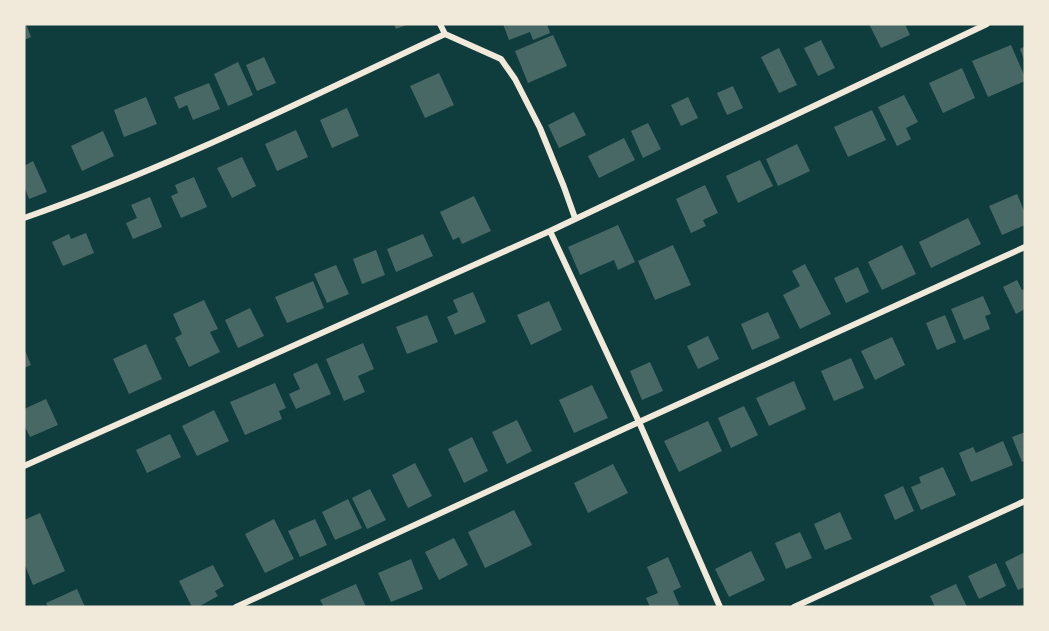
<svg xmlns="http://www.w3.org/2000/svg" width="1049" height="631" viewBox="0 0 1049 631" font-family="Raleway,sans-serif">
	<rect width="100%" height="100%" fill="#0f3d3e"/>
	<path fill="#486865" d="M24 24H26L31 37 24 40Z
		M394 24H409L396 29Z
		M503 24H547L550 33 533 40 530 32 509 40Z
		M869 24H905L910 35 881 48Z
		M553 35 567 66 528 83 515 51Z
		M821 40 835 68 818 76 804 48Z
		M1011 45 1025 77V81L988 97 972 61Z
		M1025 46V62L1020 49Z
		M779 48 797 85 779 93 761 57Z
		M264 57 276 83 257 91 246 65Z
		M238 62 253 95 228 106 214 74Z
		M962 68 975 98 943 113 929 83Z
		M439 73 454 105 425 118 410 86Z
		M209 83 220 109 193 120 187 105 179 109 174 97Z
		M733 86 743 108 727 115 717 93Z
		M904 95 918 122 906 128 911 139 897 146 878 107Z
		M146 97 157 124 124 137 114 110Z
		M688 97 698 118 681 126 671 105Z
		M347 108 359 136 332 148 320 120Z
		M872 110 886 140 848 157 834 127Z
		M574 112 586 135 559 148 548 125Z
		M648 123 661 149 643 158 631 131Z
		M296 130 308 157 277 171 265 144Z
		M103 131 114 156 82 171 71 146Z
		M624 138 635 160 599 178 588 156Z
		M797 144 810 171 778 186 766 159Z
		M242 157 256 186 232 198 217 168Z
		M760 160 773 186 738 203 726 176Z
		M33 161 47 192 29 199 24 186V166Z
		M194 177 207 207 181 218 171 196 178 193 175 185Z
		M705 185 718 213 703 220 706 226 691 233 676 199Z
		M1017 194 1025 213V225L1002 235 989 206Z
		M474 196 491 231 462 244 459 237 453 240 440 212Z
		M150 197 162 227 133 239 126 223 137 218 131 205Z
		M968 218 981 244 931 268 919 242Z
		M618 225 635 262 618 270 614 260 580 275 568 247Z
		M86 233 94 253 63 266 52 242 69 234 71 239Z
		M423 234 433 256 396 272 387 249Z
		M673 245 691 285 655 300 638 261Z
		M902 245 916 274 882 290 868 262Z
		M376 250 385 275 362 284 353 259Z
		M805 264 831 314 800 329 783 295 800 286 792 271Z
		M336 265 349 294 327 303 314 274Z
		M858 267 869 292 846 303 834 278Z
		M1017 280 1022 290 1025 289V309L1016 314 1003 287Z
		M313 281 324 308 287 323 275 297Z
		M473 292 486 322 455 335 447 317 458 312 453 300Z
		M983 296 991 314 985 316 990 329 964 340 951 309Z
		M204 300 218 329 210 332 220 352 189 367 175 338 182 334 173 314Z
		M549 301 562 330 531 345 517 315Z
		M250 308 264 336 238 348 225 320Z
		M768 312 780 338 752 350 741 324Z
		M427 315 438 342 407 354 396 327Z
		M945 315 956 342 937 350 926 323Z
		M708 336 719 359 698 369 687 346Z
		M892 337 905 365 875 380 861 351Z
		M363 343 374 369 358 376 365 392 344 401 326 359Z
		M146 344 162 379 129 394 113 359Z
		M24 348 31 365 24 368Z
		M851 358 864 388 834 401 821 371Z
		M650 362 663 391 642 400 630 371Z
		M317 363 331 394 296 409 289 394 300 389 293 374Z
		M794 381 806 409 769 426 756 398Z
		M275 383 286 408 279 411 282 419 245 435 230 402Z
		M592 385 608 418 574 433 559 400Z
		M46 399 58 425 30 437 24 425V409Z
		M744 406 758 435 731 448 718 418Z
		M214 410 229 441 197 456 182 426Z
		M517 420 532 451 507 464 492 432Z
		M708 421 722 451 679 472 664 441Z
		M1025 432V461L1022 462 1012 437Z
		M170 434 181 457 147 473 136 450Z
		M472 437 488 471 464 483 448 449Z
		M1003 441 1013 465 971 482 959 453 973 447 976 453Z
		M415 463 432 496 408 508 392 475Z
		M613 464 628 493 588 513 574 483Z
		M943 467 956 495 921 510 911 487 921 483 919 477Z
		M903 486 914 511 895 520 884 495Z
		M370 489 386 520 367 529 352 498Z
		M348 499 362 528 335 540 322 512Z
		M514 510 532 545 485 568 468 532Z
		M840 512 852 539 825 550 814 524Z
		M40 513 65 571 33 585 24 563V520Z
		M274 519 294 559 265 573 245 534Z
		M315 519 327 545 300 557 288 531Z
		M800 532 812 558 786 569 775 543Z
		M454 538 468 565 439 580 425 552Z
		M751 551 765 580 729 597 715 569Z
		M1025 552V587L1018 590 1005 562Z
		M668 557 681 587 673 591 680 607H650L646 598 658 593 647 567Z
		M411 559 423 589 391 602 378 573Z
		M996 563 1006 586 979 599 968 576Z
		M213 565 224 586 215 591 218 596 198 607H192L179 581Z
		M356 584 366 607H324L320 600Z
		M956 584 967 607H935L930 596Z
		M77 589 85 607H48L46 603Z"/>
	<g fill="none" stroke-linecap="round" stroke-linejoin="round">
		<path stroke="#f1e9da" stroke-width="6" d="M440 24 445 34 501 59 515 79 540 128 564 187 575 218
			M24 218C169 168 306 99 445 34
			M550 231 639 422 720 607
			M24 466 550 231 987 24
			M236 607 639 422 1025 247
			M794 607 1025 501"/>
	</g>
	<rect width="1049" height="631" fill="none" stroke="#f1e9da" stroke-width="51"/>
</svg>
